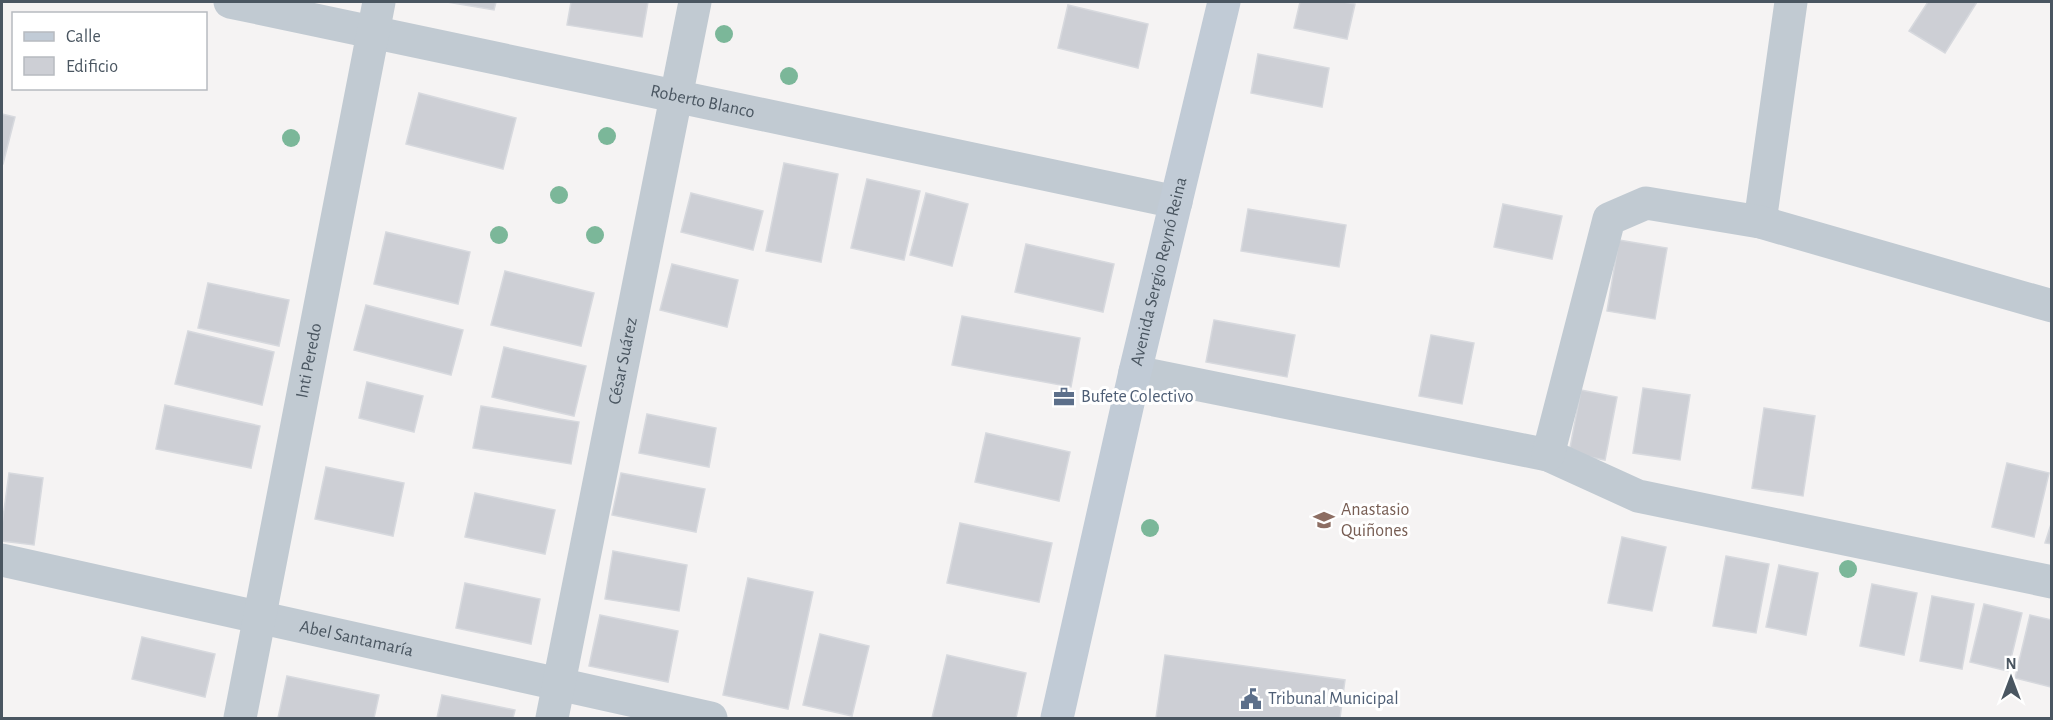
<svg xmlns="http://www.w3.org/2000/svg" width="2053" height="720" viewBox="0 0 2053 720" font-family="'Alegreya Sans',sans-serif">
	<rect width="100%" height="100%" fill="#f5f3f3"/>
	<path fill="#cdcfd5" stroke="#d7d9de" stroke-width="1.5" d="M447 2H496L494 10Z
		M571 2H648L642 37 567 25Z
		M1300 2H1343L1355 4 1347 39 1294 28Z
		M1928 2H1977L1945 53 1909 31Z
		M1068 5 1148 24 1138 68 1058 48Z
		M1258 54 1329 68 1322 107 1251 93Z
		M419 93 516 118 503 169 406 144Z
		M2 114 15 117 3 164H2Z
		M784 163 838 174 821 262 766 251Z
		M867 179 920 191 904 260 851 248Z
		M691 193 763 211 753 250 681 232Z
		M926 193 968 204 952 266 910 255Z
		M1503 204 1562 216 1552 259 1494 247Z
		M1248 209 1346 225 1339 267 1241 251Z
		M386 232 470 252 458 304 374 284Z
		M1619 240 1667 248 1655 319 1607 311Z
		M1026 244 1114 264 1103 312 1015 292Z
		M672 264 738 280 727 327 660 310Z
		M505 271 594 293 581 346 491 325Z
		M208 283 289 300 279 346 198 328Z
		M366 305 463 330 451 375 354 350Z
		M962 316 1080 338 1071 387 952 365Z
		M1214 320 1295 335 1287 377 1206 362Z
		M188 331 274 352 262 405 175 384Z
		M1431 335 1474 343 1462 404 1419 396Z
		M504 347 586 366 574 416 492 397Z
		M367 382 423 396 414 432 359 418Z
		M1643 388 1690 395 1680 460 1633 453Z
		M1581 390 1617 397 1605 460 1569 453Z
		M165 405 260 426 251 468 156 449Z
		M481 406 579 422 571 464 473 448Z
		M1764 408 1815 416 1803 496 1752 488Z
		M647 414 716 428 709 467 639 453Z
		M986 433 1070 452 1059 501 975 482Z
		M2007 463 2049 473 2034 537 1992 527Z
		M326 467 404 483 393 536 315 519Z
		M9 473 43 478 34 545 2 541V525Z
		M621 473 705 489 696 532 612 515Z
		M475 493 555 510 545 554 465 537Z
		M2052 521V544L2045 543Z
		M960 523 1052 543 1039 602 947 583Z
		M1622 537 1666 547 1652 611 1608 603Z
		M613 551 687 565 679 611 605 599Z
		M1726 556 1769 564 1756 633 1713 626Z
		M1779 565 1818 573 1806 635 1766 627Z
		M748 578 813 592 788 709 723 695Z
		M465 583 540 599 531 644 456 628Z
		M1872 584 1917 593 1904 655 1860 646Z
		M1932 596 1974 604 1962 669 1920 661Z
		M1984 604 2022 613 2008 671 1970 662Z
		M600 615 678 631 668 682 589 666Z
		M2030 615 2052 620 2051 687 2015 678Z
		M820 634 869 646 852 716 803 705Z
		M142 637 215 654 205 697 132 679Z
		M947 655 1026 673 1016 718H932Z
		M1165 655 1345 680 1340 718H1156Z
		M287 676 379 695 374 718H278Z
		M442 695 515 710 513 718H437Z"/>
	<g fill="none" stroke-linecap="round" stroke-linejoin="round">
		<g stroke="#c1cad2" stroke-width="33">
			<path id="s1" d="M230 2 1176 202"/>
			<path d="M1760 222 1791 2"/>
			<path d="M1135 372 1548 455 1638 496 2052 582"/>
			<path d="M1548 455 1609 219 1646 203 1760 222 2052 306"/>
			<path id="s2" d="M2 560 711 718"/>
			<path id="s3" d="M240 718 379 2"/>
			<path id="s4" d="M552 718 695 2"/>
		</g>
		<path stroke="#c1cbd6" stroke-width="33" id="s5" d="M1057 718 1135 372 1224 2"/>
	</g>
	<g fill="#7bb799">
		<circle cx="724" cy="34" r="9"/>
		<circle cx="789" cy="76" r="9"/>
		<circle cx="607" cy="136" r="9"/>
		<circle cx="291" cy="138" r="9"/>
		<circle cx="559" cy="195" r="9"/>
		<circle cx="499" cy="235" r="9"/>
		<circle cx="595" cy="235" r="9"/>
		<circle cx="1150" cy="528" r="9"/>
		<circle cx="1848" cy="569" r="9"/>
	</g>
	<defs>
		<symbol id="office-bare" viewBox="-9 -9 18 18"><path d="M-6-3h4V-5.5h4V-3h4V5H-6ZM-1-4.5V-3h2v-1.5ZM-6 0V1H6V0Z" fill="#5c6f8a" stroke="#fff" stroke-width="2.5" paint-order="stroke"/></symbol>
		<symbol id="school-bare" viewBox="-9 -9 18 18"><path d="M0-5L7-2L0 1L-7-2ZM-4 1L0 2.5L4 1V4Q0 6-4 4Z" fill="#8d6e63" stroke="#fff" stroke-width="2.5" paint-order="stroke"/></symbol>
		<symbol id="civic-bare" viewBox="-9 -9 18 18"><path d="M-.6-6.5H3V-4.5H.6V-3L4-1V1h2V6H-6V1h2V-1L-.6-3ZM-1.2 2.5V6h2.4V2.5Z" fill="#5c6f8a" stroke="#fff" stroke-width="2.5" paint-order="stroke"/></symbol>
	</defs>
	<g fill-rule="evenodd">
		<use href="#office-bare" x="1049" y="382" width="30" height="30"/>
		<use href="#school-bare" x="1309" y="505" width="30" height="30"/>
		<use href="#civic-bare" x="1236" y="684" width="30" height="30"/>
	</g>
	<g text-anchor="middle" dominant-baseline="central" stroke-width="6" stroke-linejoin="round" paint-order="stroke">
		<g font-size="18" fill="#4a5661" stroke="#fff">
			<text stroke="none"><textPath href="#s1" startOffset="483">Roberto Blanco</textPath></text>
			<text stroke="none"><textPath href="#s5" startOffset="458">Avenida Sergio Reynó Reina</textPath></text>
			<text stroke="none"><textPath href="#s3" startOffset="364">Inti Peredo</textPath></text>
			<text stroke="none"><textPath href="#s4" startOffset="364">César Suárez</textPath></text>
			<text stroke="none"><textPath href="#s2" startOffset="363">Abel Santamaría</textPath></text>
		</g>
		<g font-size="18" fill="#4e5e75" stroke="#fff" text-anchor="start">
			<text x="1081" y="397">Bufete Colectivo</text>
			<text x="1268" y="699">Tribunal Municipal</text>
		</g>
		<g font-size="18" fill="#785e54" stroke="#fff" text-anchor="start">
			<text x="1341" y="510">Anastasio<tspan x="1341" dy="21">Quiñones</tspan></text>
		</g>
	</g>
	<rect width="2053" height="720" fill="none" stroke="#4a5661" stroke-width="6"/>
	<rect x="12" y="12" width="195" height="78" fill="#ffffff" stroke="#b7bbc0" stroke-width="1.5"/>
	<rect x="24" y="32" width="30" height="9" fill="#c1cbd6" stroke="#b7bbc0" stroke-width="1.5"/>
	<text x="66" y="42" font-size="18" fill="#4a5661">Calle</text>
	<rect x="24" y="57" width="30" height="18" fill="#cdcfd5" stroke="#b7bbc0" stroke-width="1.5"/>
	<text x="66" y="72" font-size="18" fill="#4a5661">Edificio</text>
	<g transform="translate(2011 678)" stroke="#ffffff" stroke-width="4.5" paint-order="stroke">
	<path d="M0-4.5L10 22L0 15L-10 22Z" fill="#4a5661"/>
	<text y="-9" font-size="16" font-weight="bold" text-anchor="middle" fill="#4a5661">N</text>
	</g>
</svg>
